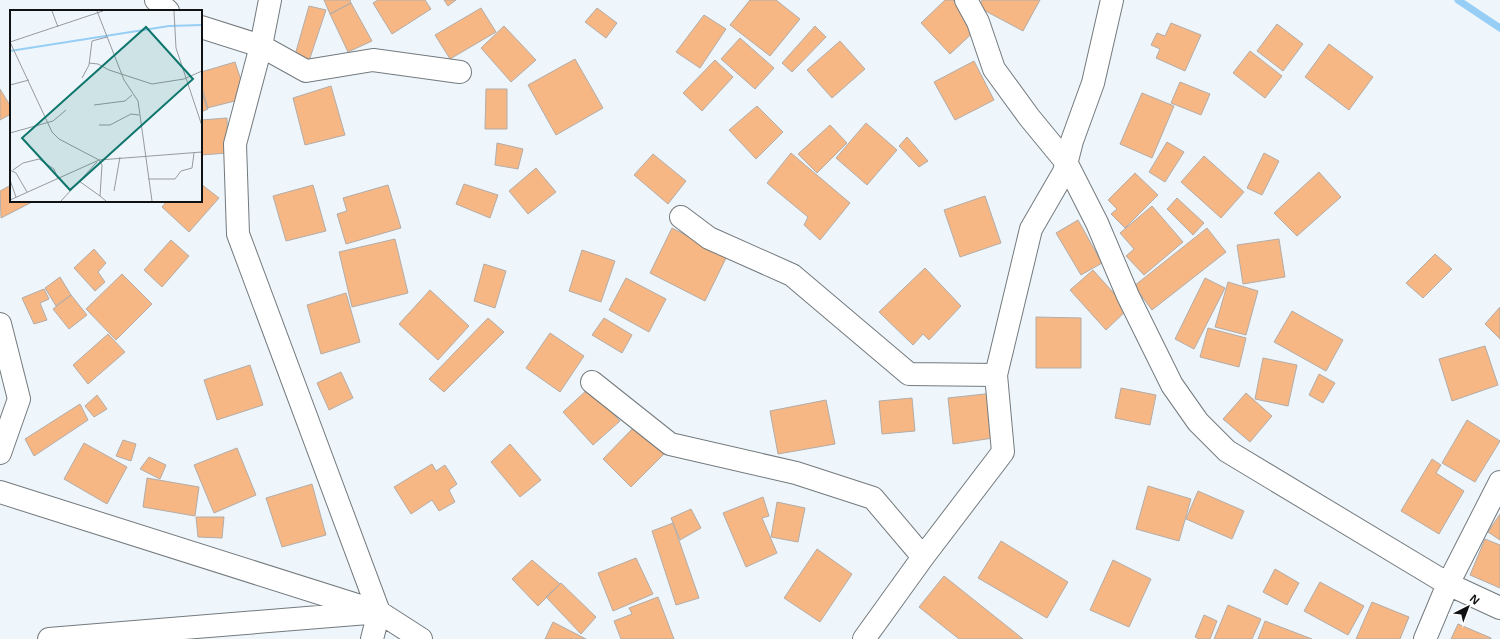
<svg xmlns="http://www.w3.org/2000/svg" width="1500" height="639" viewBox="0 0 1500 639" font-family="'Open Sans',sans-serif">
	<rect width="100%" height="100%" fill="#eff6fb"/>
	<g fill="none" stroke-linecap="round" stroke-linejoin="round">
		<path stroke="#96cef5" stroke-width="7" d="M1458 0 1500 28"/>
	</g>
	<path fill="#f6b784" stroke="#b3aca8" d="M324 0H350L351 3 330 14Z
		M378 0H425L431 9 392 34 373 3Z
		M444 0H456L448 6Z
		M750 0H776L800 19 770 56 730 25Z
		M945 0H953L979 27 950 54 921 23Z
		M982 0H1040L1023 31 978 7Z
		M351 3 372 41 348 52 330 14Z
		M309 6 326 10 307 67 293 62Z
		M481 8 496 32 450 59 435 35Z
		M597 8 617 23 606 38 585 22Z
		M704 15 726 29 700 68 676 52Z
		M1171 23 1201 35 1185 71 1156 58 1160 49 1151 45 1157 33 1165 36Z
		M1277 24 1303 44 1283 71 1257 51Z
		M504 26 536 60 511 82 481 48Z
		M815 26 826 37 792 72 782 63Z
		M740 38 774 68 755 89 721 59Z
		M840 41 865 69 832 98 807 70Z
		M1329 44 1373 77 1349 110 1305 77Z
		M1250 51 1282 76 1265 98 1233 73Z
		M575 59 603 108 556 135 528 85Z
		M715 60 733 77 702 111 683 93Z
		M974 61 994 100 955 120 934 82Z
		M235 62 247 98 207 108 201 89V72Z
		M1180 82 1210 94 1201 115 1171 103Z
		M201 84 208 109 201 112Z
		M331 86 345 135 305 145 293 98Z
		M0 89 11 107V114L0 120Z
		M486 89H507V129H485Z
		M1142 93 1174 106 1152 158 1120 144Z
		M757 106 783 132 756 159 729 130Z
		M227 118 228 153 201 155V120Z
		M866 123 897 150 867 185 836 158Z
		M830 125 847 143 817 173 798 154Z
		M907 137 928 161 919 167 899 146Z
		M1167 142 1184 152 1165 182 1149 172Z
		M497 143 523 149 518 169 495 165Z
		M791 153 850 203 820 240 804 225 808 217 767 183Z
		M1264 153 1279 161 1262 195 1247 188Z
		M653 154 686 181 668 204 634 175Z
		M1204 156 1244 192 1221 218 1181 182Z
		M536 168 556 192 528 214 509 191Z
		M1319 172 1341 197 1297 236 1274 213Z
		M1135 173 1158 195 1125 228 1111 214 1117 209 1108 200Z
		M201 184 219 198 189 232 162 207 167 201H201Z
		M464 184 498 195 490 218 456 204Z
		M11 185V201H34L1 218 0 191Z
		M313 185 326 231 286 241 273 196Z
		M388 185 401 228 346 244 337 214 347 211 343 198Z
		M985 196 1001 243 960 257 944 210Z
		M1177 198 1204 223 1193 235 1167 209Z
		M1152 206 1183 242 1144 275 1126 256 1134 249 1120 233Z
		M1078 220 1102 263 1081 275 1056 233Z
		M672 228 727 256 705 301 650 273Z
		M1207 228 1226 252 1152 310 1134 286Z
		M395 239 408 293 352 307 339 252Z
		M1279 239 1285 277 1243 284 1237 245Z
		M171 240 189 256 162 287 144 270Z
		M94 249 106 263 98 272 105 282 95 291 74 268Z
		M582 250 615 261 601 302 569 291Z
		M1435 254 1452 269 1423 298 1406 283Z
		M484 264 506 271 495 308 474 301Z
		M925 268 961 306 929 340 923 334 913 345 879 312Z
		M1093 270 1128 309 1106 330 1070 290Z
		M122 274 152 304 116 340 86 309Z
		M60 277 71 295 56 306 45 288Z
		M626 278 666 299 649 332 609 310Z
		M1205 278 1225 288 1194 349 1175 339Z
		M1228 282 1258 291 1246 335 1215 327Z
		M44 289 49 299 40 303 47 320 34 324 22 298Z
		M430 290 469 326 438 360 399 324Z
		M346 293 360 342 321 354 307 305Z
		M71 295 87 315 69 329 53 309Z
		M1500 307V339L1485 324Z
		M1292 311 1343 340 1326 371 1274 342Z
		M1036 317 1081 318V368H1036Z
		M488 318 504 332 444 392 429 379Z
		M604 318 632 335 622 353 592 335Z
		M1208 328 1246 338 1239 367 1200 357Z
		M550 333 584 356 560 392 526 368Z
		M108 334 125 352 88 384 73 365Z
		M1485 346 1498 385 1452 401 1439 359Z
		M1263 358 1297 365 1288 406 1255 399Z
		M250 365 263 405 217 420 204 380Z
		M341 372 353 398 329 410 317 383Z
		M1319 374 1335 383 1323 403 1309 395Z
		M589 388 620 421 593 445 563 412Z
		M1121 388 1156 395 1150 425 1115 418Z
		M994 393 1000 437 953 444 948 398Z
		M1246 393 1272 416 1250 442 1223 419Z
		M97 395 107 409 94 417 85 406Z
		M912 398 915 431 882 434 879 401Z
		M826 400 835 444 778 454 770 411Z
		M80 404 88 420 34 456 25 439Z
		M1467 420 1500 441 1475 482 1442 463Z
		M636 425 665 453 631 487 603 459Z
		M123 440 136 444 131 461 116 456Z
		M84 443 127 467 107 504 64 479Z
		M510 444 541 480 520 497 491 462Z
		M237 448 256 495 214 513 194 465Z
		M149 457 166 465 160 479 140 469Z
		M1432 459 1441 465 1436 473 1464 491 1439 534 1401 511Z
		M432 464 436 471 445 465 457 484 449 490 455 502 439 511 432 500 411 514 394 487Z
		M147 478 199 487 195 516 143 507Z
		M312 484 326 535 282 547 266 498Z
		M1148 486 1191 499 1179 541 1136 529Z
		M1198 491 1244 511 1232 539 1186 519Z
		M763 497 769 516 762 518 777 553 746 567 723 513Z
		M777 502 805 508 798 542 771 537Z
		M691 509 701 528 680 540 671 518Z
		M1500 514V540L1488 532Z
		M196 517H224L222 538 198 537Z
		M673 523 699 598 676 605 652 531Z
		M1485 539 1500 545V588L1470 575Z
		M1001 541 1068 582 1047 618 978 578Z
		M817 549 852 574 820 622 784 598Z
		M636 558 653 594 613 611 598 573Z
		M532 560 560 584 538 606 512 579Z
		M1113 560 1151 579 1129 627 1090 610Z
		M1275 569 1299 583 1287 605 1263 592Z
		M944 576 1023 639H959L919 607Z
		M1320 582 1364 606 1348 635 1304 611Z
		M561 583 596 617 581 634 546 597Z
		M658 597 674 639H621L614 621 632 614 629 608Z
		M1372 602 1409 617 1400 639H1356Z
		M1228 605 1261 619 1252 639H1214Z
		M1204 615 1217 621 1210 639H1199L1195 637Z
		M1265 621 1312 639H1258Z
		M553 622 586 639H545Z
		M1458 624 1491 638V639H1451Z"/>
	<g fill="none" stroke-linecap="round" stroke-linejoin="round">
		<defs>
			<path id="minor" d="M156 0 168 11
				M270 0 261 46 235 144 238 234 379 612 372 639
				M966 0 978 22 994 69 1029 117 1066 162 1097 223 1128 296 1172 385 1198 422 1227 451 1448 584 1500 608
				M201 27 261 46 306 71 373 60 460 72
				M681 217 709 238 792 275 909 374 996 375
				M0 324 19 399 0 453
				M592 382 670 444 796 473 873 498 923 557
				M0 492 379 612 421 639
				M49 639 368 613
				M864 639 923 557 1003 452 996 375 1031 229 1064 172 1072 141 1093 83 1112 0
				M1425 639 1448 584 1500 482"/>
		</defs>
		<use href="#minor" stroke="#737a7e" stroke-width="24"/>
		<use href="#minor" stroke="#fff" stroke-width="22"/>
	</g>
	<g transform="translate(10 10)">
		<rect width="192" height="192" fill="#eff6fb"/>
		<path fill="none" stroke="#96cef5" stroke-width="2" d="M0 41 159 16 192 15"/>
		<path fill="none" stroke="#959a9e" stroke-width="1" d="M42 1 48 17M87 1 114 70 128 91 142 191M164 1 166 38 192 116M0 32 42 122 49 129 89 150 92 155 90 186 96 191M0 32 93 1M79 53 88 54 99 60 142 74 174 69 192 61M72 68 79 55 82 31 97 27M0 75 19 70M84 95 115 91 122 85M89 115H100L121 104 129 105M0 123 43 111 56 100M0 160 6 163 17 182M3 160 13 153 29 149 44 159 48 169M138 169H165L171 161 182 158 184 143M0 170 6 187M69 171 90 186M104 181 110 147M0 190 89 150 192 142M51 191 87 152"/>
		<path fill="#0f766e" fill-opacity="0.15" stroke="#0f766e" stroke-width="2" d="M136 17 183 69 60 180 12 128Z"/>
		<rect width="192" height="192" fill="none" stroke="#0f1113" stroke-width="2"/>
	</g>
	<g transform="translate(1468 607) rotate(42)" stroke="#ffffff" stroke-width="3" paint-order="stroke">
	<path d="M0-3L7 15L0 10L-7 15Z" fill="#0f1113"/>
	<text y="-6" font-size="11" font-weight="bold" text-anchor="middle" fill="#0f1113">N</text>
	</g>
</svg>
